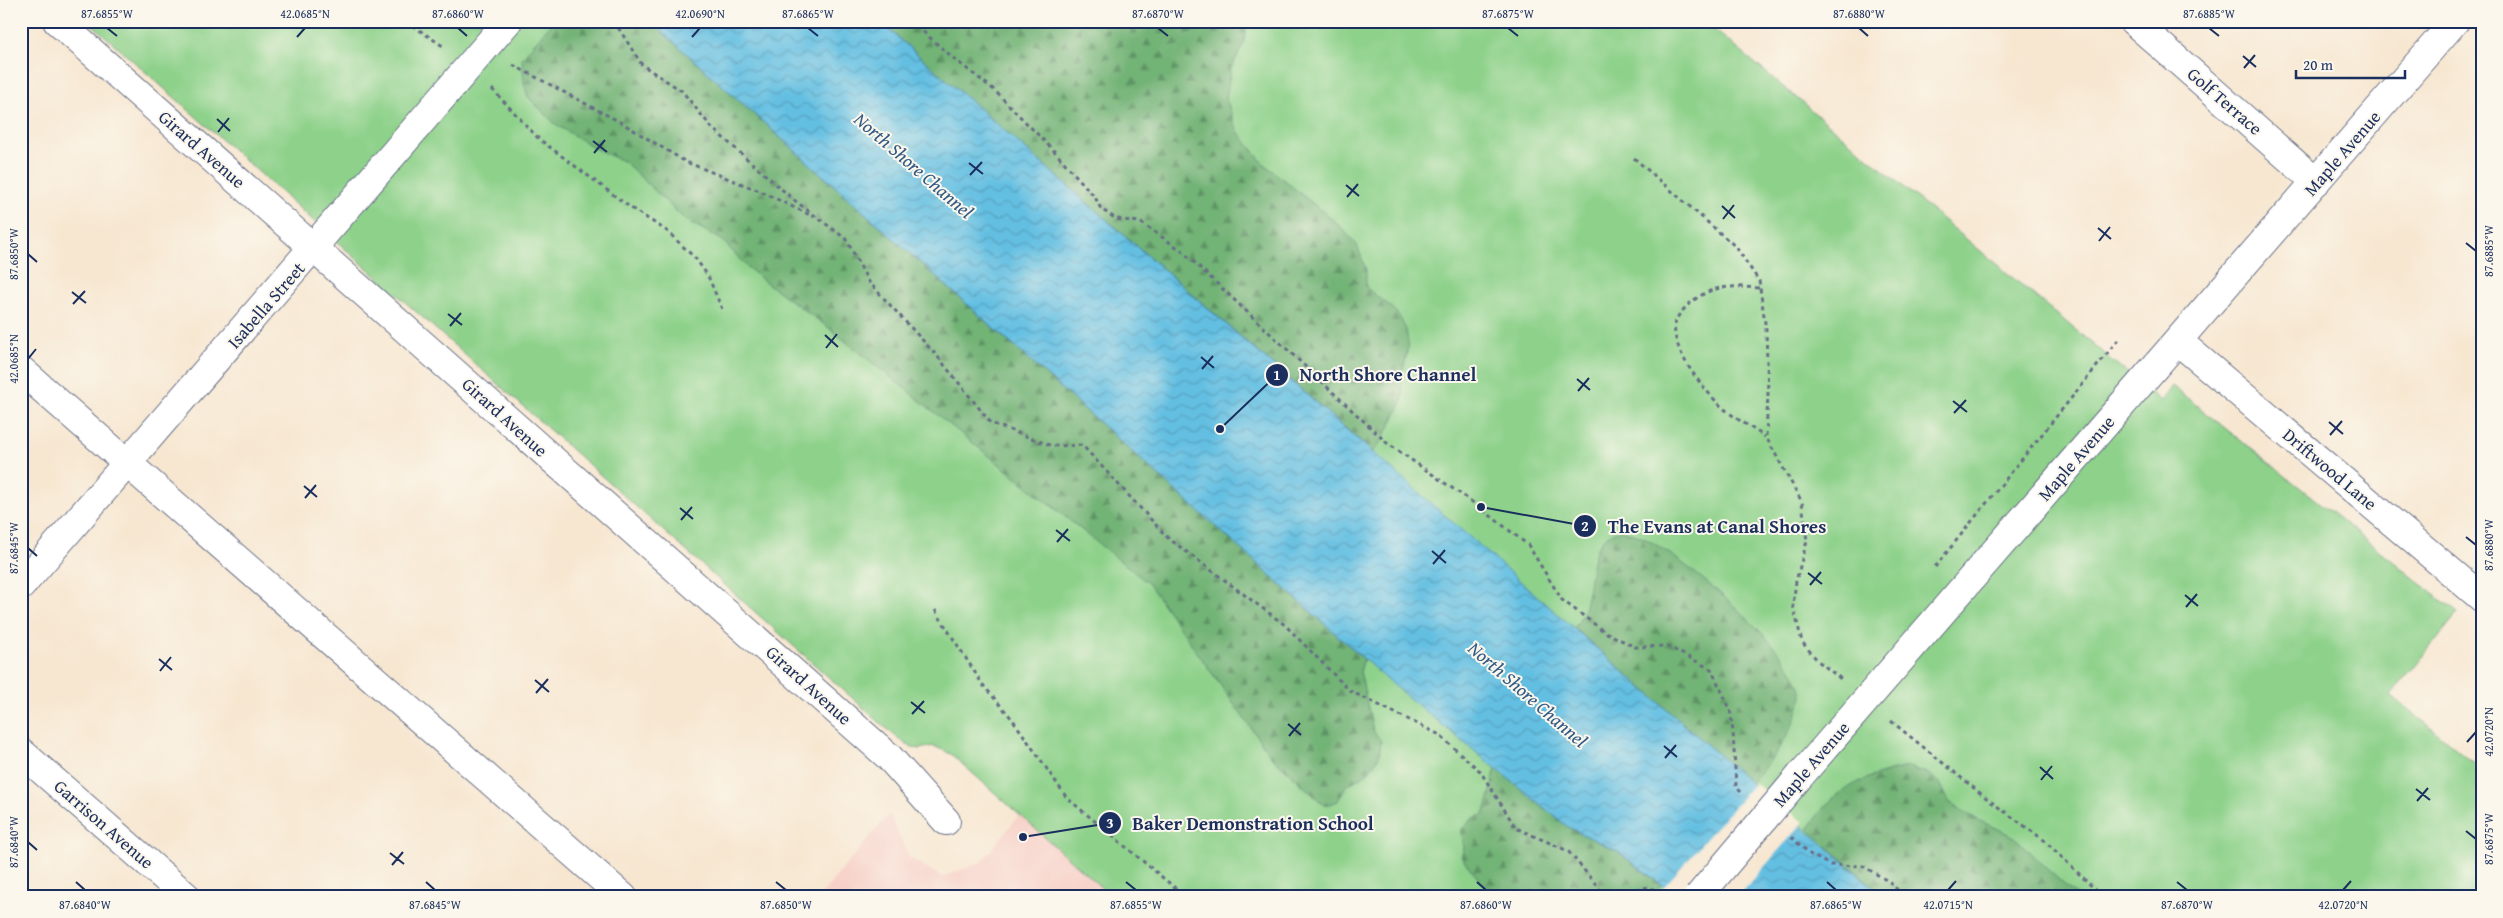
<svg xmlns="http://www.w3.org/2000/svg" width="2503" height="918" viewBox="0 0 2503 918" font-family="'Gentium Book Plus',serif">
	<defs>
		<pattern id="forest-firs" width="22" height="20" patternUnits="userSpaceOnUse" patternTransform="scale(1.25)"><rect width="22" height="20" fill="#72b376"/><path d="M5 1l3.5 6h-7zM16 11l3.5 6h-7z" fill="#5d9264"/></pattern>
		<pattern id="water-waves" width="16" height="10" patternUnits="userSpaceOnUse" patternTransform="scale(1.25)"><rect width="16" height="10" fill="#64bfe2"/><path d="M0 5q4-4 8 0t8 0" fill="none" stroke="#529cba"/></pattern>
	</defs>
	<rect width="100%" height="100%" fill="#fbf7ec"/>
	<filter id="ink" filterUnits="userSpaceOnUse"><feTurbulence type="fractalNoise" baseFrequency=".02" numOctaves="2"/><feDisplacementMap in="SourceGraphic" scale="10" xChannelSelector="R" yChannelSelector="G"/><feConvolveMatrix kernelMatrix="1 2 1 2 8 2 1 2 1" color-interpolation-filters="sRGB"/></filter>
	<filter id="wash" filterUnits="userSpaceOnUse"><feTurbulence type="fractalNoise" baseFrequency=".0096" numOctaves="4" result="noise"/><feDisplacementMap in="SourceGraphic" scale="20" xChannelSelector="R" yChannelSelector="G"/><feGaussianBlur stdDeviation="1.12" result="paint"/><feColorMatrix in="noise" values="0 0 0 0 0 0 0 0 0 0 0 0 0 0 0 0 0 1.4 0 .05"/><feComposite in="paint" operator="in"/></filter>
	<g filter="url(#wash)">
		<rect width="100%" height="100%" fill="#f7e7d1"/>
		<path fill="#f7d1c9" d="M889 814 910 858 942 877 982 862 1019 815 1112 897H819Z"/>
		<path fill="#8dd18a" stroke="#548074" d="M88 21H1704L2161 401 2172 386 2458 613 2391 695 2482 770V897H1112L951 754 934 746 919 749 907 745 894 735Z"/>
		<path fill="url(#forest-firs)" stroke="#46716a" d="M553 21H650L1364 659 1360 671 1373 730 1381 741 1379 757 1368 773 1346 786 1338 801 1325 806 1270 755 1148 583 829 328 768 284 746 266 722 240 684 219 625 162 596 149 555 124 528 97 524 83 522 58Z
			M879 21H1247L1244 43 1231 68 1226 98 1237 130 1263 163 1338 224 1357 245 1366 270V287C1383 304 1398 306 1406 331 1411 346 1404 362 1402 377 1401 384 1404 392 1402 400 1400 409 1379 447 1373 452Z
			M1621 530C1631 533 1641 536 1650 541 1687 562 1798 652 1802 696 1802 700 1799 706 1798 710 1789 739 1771 761 1751 783L1574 628C1596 603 1584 551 1607 536 1611 533 1617 531 1621 530Z
			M1908 767 1927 773 1940 783 1949 802 1978 820 2015 837 2037 860 2078 897H1885L1808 829C1815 820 1821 809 1830 801 1850 782 1881 772 1908 767Z
			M1496 768 1568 827 1617 851 1661 885 1650 897H1503L1481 882 1461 857 1464 848 1461 830 1473 818 1483 815C1491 800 1491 784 1496 768Z"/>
		<path fill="url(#water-waves)" stroke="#4077a0" d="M650 21H879L1751 783 1885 897H1673L1661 884 1617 851 1568 827 1392 684Z"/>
		<path fill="#f7e7d1" d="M1755 783 1803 822 1738 897H1670L1662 889Z"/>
	</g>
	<g filter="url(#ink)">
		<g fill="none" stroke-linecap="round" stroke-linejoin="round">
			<defs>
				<path id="minor" d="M57 21 889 757 946 821
					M2133 21 2316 182
					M2178 341 2482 598
					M21 370 623 897
					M21 586 508 21
					M21 752 187 897
					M1800 776 2455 21"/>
			</defs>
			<use href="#minor" stroke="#686f86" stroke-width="30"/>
			<path stroke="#686f86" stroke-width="3" stroke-dasharray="4 4" stroke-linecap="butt" d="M406 21 443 46
				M614 21 642 65 682 91 712 128 794 200 846 239 868 281 938 357 991 423 1052 446 1082 445 1168 538 1285 625 1350 691 1438 734 1480 771 1516 828 1568 851 1604 894 1650 887 1664 897
				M911 21 953 58 993 89 1054 151 1095 197 1101 209 1116 219 1140 222 1181 250 1387 443 1478 506 1528 545 1562 600 1605 632 1635 647 1667 646 1711 669 1730 709 1733 732 1736 787 1742 793
				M513 65 622 123 686 162 760 191 814 217
				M492 89 539 139 631 208 667 231 696 259 708 276 722 309
				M1634 158 1736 247 1759 281 1766 330 1768 394 1766 437 1802 502 1807 541 1796 581 1793 605 1802 642 1818 661 1841 679
				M1759 288C1729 286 1712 284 1688 305 1684 309 1678 315 1676 320 1667 346 1704 390 1721 406 1734 418 1751 427 1765 437
				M1935 567 2118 340
				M935 610 983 685 1013 720 1067 798 1186 897
				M1891 721 1990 801 2044 840 2103 897
				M1791 837 1811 855 1830 865 1863 866 1891 883 1904 897
				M319 897 323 892"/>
			<use href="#minor" stroke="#fff" stroke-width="28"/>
			<defs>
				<path id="minor-bridge" d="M1698 897 1800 776"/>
			</defs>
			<use href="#minor-bridge" stroke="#686f86" stroke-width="30" stroke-linecap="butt"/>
			<use href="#minor-bridge" stroke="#fff" stroke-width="28"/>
		</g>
	</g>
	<path fill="none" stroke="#1b2f5e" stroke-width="2" d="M107 28 117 36M458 28 467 36M808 28 818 36M1158 28 1168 36M1508 28 1518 36M1859 28 1868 36M2209 28 2219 36M297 37 305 28M692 37 700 28M2243 56 2256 67M2244 68 2255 55M217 119 230 131M218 132 229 118M593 141 607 152M594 153 605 140M969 163 983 174M970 175 982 162M1346 185 1359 196M1347 197 1358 184M1722 206 1735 218M1723 219 1734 205M2098 228 2111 239M2099 241 2110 227M2466 243 2476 251M28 254 37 262M72 292 86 303M73 304 85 291M448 314 462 325M450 326 461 313M825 335 838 347M826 348 837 334M1201 357 1214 368M28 359 36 349M1202 369 1213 356M1577 379 1590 390M1578 391 1589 378M1953 401 1967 412M1954 413 1966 400M2329 422 2343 434M2330 435 2342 421M304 486 317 497M305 498 316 485M680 508 693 519M681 520 692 507M1056 530 1070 541M2466 537 2476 545M1057 542 1068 529M28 548 37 556M1432 551 1446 563M1433 564 1445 550M1808 573 1822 584M1810 585 1821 572M2185 595 2198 606M2186 607 2197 594M159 659 172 670M160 671 171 657M535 680 549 692M536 693 548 679M911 702 925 713M912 714 924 701M1288 724 1301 735M1289 736 1300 723M2467 742 2476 732M1664 746 1677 757M1665 758 1676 745M2040 767 2053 779M2041 780 2052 766M2416 789 2430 800M2417 801 2428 788M2466 831 2476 839M28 842 37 850M390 853 404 864M392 865 403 852M76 882 85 890M426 882 435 890M776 882 786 890M1126 882 1136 890M1477 882 1486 890M1827 882 1836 890M2177 882 2187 890M1948 890 1956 881M2343 890 2351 881"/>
	<g text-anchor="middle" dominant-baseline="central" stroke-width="4" stroke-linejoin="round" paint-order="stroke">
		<g font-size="18" fill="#1b2f5e" stroke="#fbf7ec">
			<text transform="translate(2225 101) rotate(41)">Golf Terrace</text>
			<text transform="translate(202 149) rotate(41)">Girard Avenue</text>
			<text transform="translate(2342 153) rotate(-49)">Maple Avenue</text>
			<text transform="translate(266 305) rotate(-49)">Isabella Street</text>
			<text transform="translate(505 417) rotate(42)">Girard Avenue</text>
			<text transform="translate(2076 458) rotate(-49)">Maple Avenue</text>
			<text transform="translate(2330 469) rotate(40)">Driftwood Lane</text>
			<text transform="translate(809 685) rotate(42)">Girard Avenue</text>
			<text transform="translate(1811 764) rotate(-49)">Maple Avenue</text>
			<text transform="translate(104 824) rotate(41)">Garrison Avenue</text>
		</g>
		<g font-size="19" font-style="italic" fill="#315a86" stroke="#fbf7ec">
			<text transform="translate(914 165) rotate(41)">North Shore Channel</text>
			<text transform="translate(1528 694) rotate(41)">North Shore Channel</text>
		</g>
	</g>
	<path fill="none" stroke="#1b2f5e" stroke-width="2" d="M1220 429L1277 375M1481 507L1585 526M1023 837L1110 823"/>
	<g fill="#1b2f5e" stroke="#fbf7ec" stroke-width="2">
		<circle cx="1220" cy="429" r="5"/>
		<circle cx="1481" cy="507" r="5"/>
		<circle cx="1023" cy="837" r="5"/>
		<circle cx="1277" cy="375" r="12"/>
		<circle cx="1585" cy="526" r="12"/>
		<circle cx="1110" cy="823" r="12"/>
	</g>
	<g font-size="15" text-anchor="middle" font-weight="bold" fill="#fff">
		<text x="1277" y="380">1</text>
		<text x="1585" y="531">2</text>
		<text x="1110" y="828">3</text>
	</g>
	<g font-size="19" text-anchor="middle" font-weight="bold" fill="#1b2f5e" stroke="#fbf7ec" stroke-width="4" stroke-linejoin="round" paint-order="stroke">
		<text x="1388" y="381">North Shore Channel</text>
		<text x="1717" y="533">The Evans at Canal Shores</text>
		<text x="1253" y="830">Baker Demonstration School</text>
	</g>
	<rect width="2503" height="918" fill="none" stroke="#fbf7ec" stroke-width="55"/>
	<path d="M2296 70v8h109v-8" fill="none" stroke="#1b2f5e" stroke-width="2.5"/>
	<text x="2303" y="70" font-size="15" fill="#1b2f5e" stroke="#fbf7ec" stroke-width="4" paint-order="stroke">20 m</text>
	<rect x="28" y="28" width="2448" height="862" fill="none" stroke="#1b2f5e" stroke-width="2"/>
	<g font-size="12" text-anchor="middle" fill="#1b2f5e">
		<text x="107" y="18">87.6855°W</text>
		<text x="305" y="18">42.0685°N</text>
		<text x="458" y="18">87.6860°W</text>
		<text x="700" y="18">42.0690°N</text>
		<text x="808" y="18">87.6865°W</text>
		<text x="1158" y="18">87.6870°W</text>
		<text x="1508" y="18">87.6875°W</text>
		<text x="1859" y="18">87.6880°W</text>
		<text x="2209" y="18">87.6885°W</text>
		<text transform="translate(2489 251) rotate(-90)" y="4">87.6885°W</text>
		<text transform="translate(14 254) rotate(-90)" y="4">87.6850°W</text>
		<text transform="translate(14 359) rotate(-90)" y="4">42.0685°N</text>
		<text transform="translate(2489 545) rotate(-90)" y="4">87.6880°W</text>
		<text transform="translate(14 548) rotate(-90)" y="4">87.6845°W</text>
		<text transform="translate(2489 732) rotate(-90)" y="4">42.0720°N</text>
		<text transform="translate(2489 839) rotate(-90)" y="4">87.6875°W</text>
		<text transform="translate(14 842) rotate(-90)" y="4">87.6840°W</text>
		<text x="85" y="909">87.6840°W</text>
		<text x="435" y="909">87.6845°W</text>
		<text x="786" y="909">87.6850°W</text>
		<text x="1136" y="909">87.6855°W</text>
		<text x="1486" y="909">87.6860°W</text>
		<text x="1836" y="909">87.6865°W</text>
		<text x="1948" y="909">42.0715°N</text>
		<text x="2187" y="909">87.6870°W</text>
		<text x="2343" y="909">42.0720°N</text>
	</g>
</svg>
